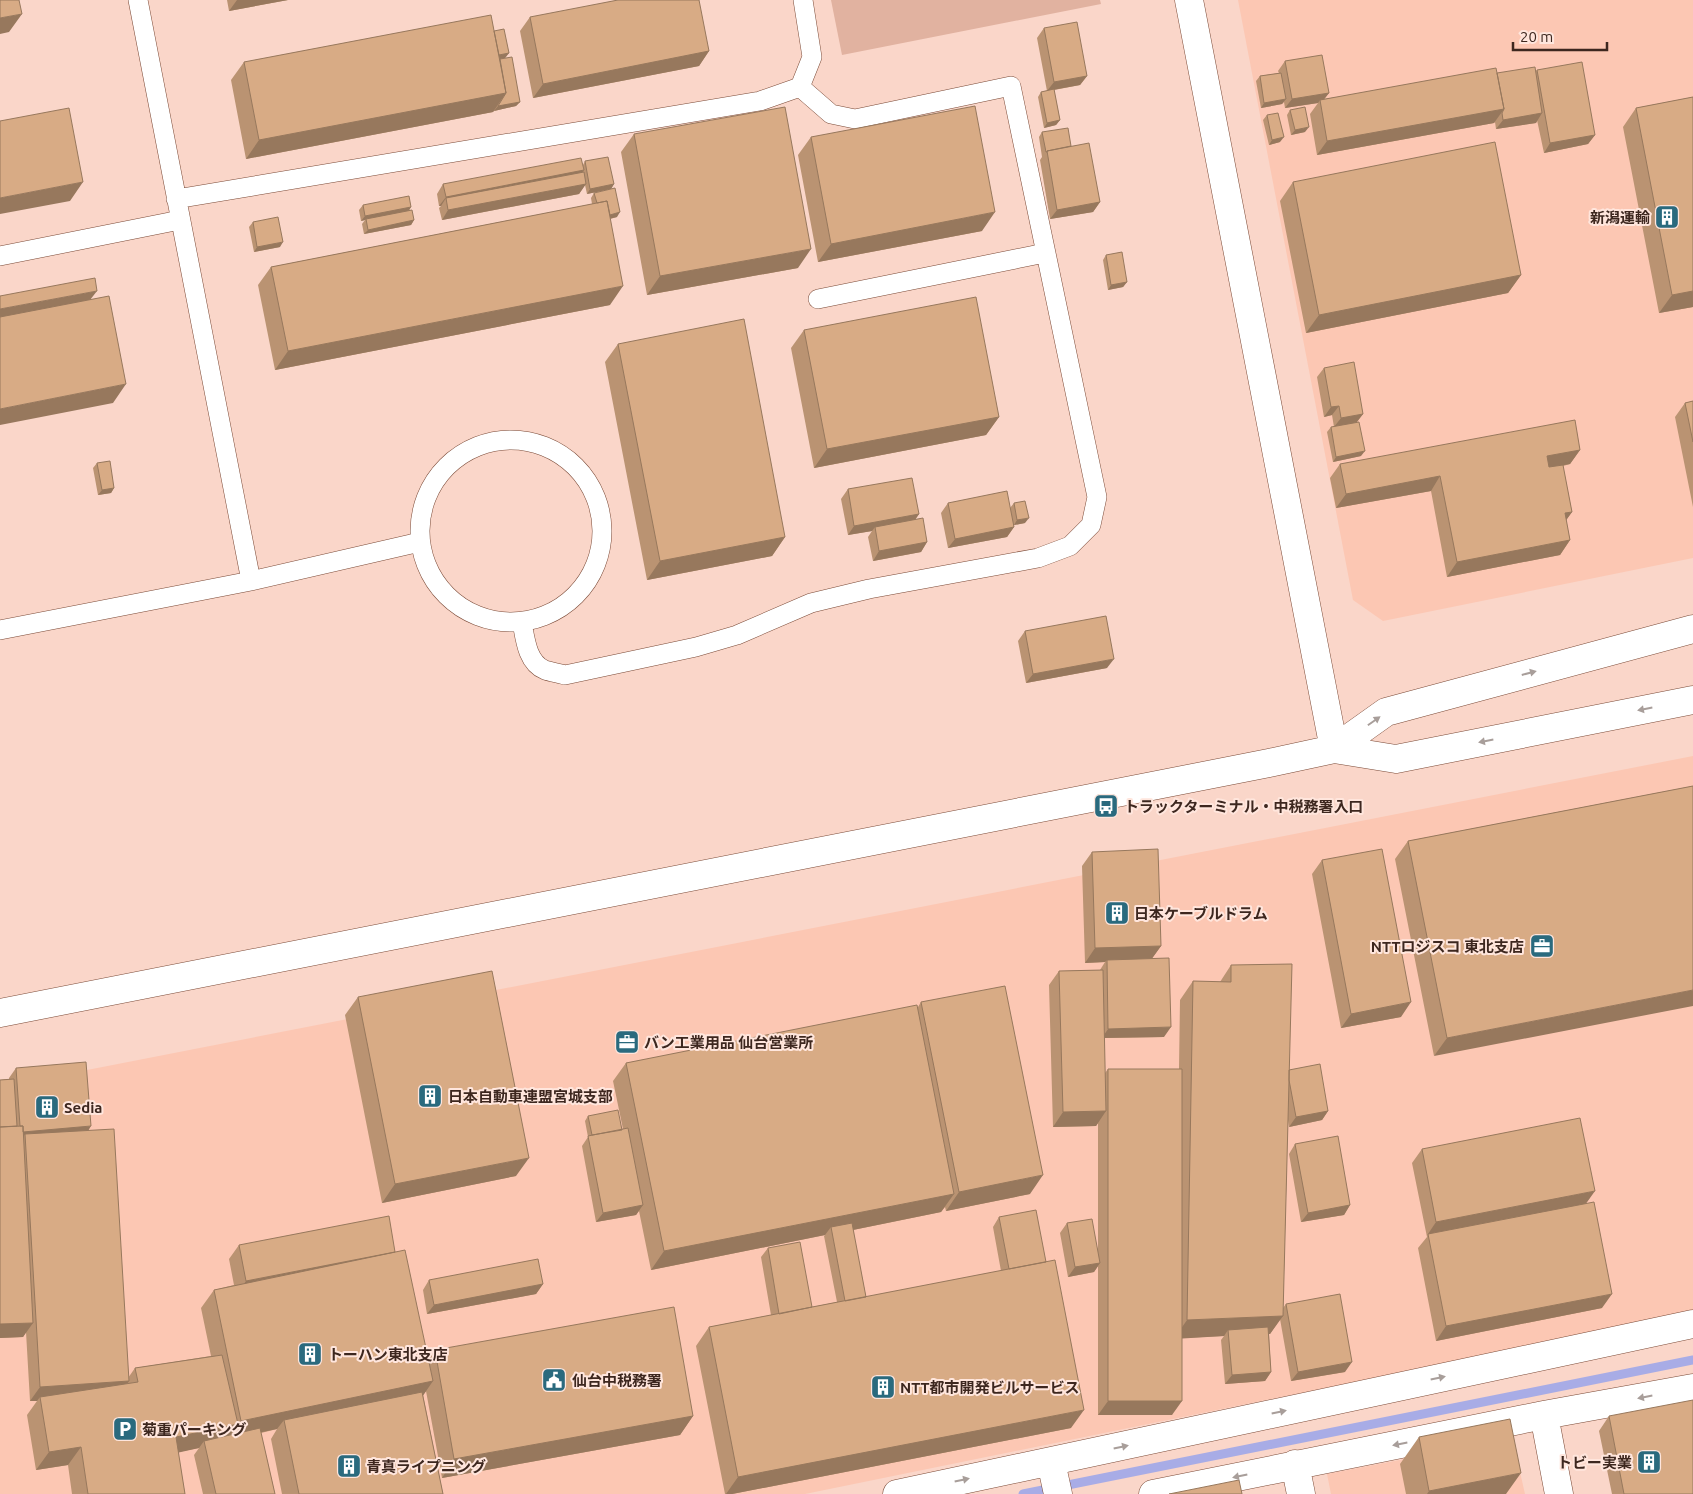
<svg xmlns="http://www.w3.org/2000/svg" width="1693" height="1494" viewBox="0 0 1693 1494" font-family="Ubuntu,'Noto Sans JP',sans-serif">
	<rect width="100%" height="100%" fill="#fad6c9"/>
	<path fill="#fcc7b3" d="M1238 0H1693V558L1383 621 1353 600Z
		M1693 756V1313L805 1494H0V1087Z
		M1498 1441 1515 1450 1525 1494H1331L1327 1474Z"/>
	<path fill="#e1b2a0" d="M831 0H1100L1101 4 842 55Z"/>
	<g fill="none" stroke-linecap="round" stroke-linejoin="round">
		<path stroke="#a8ace6" stroke-width="9" d="M1023 1494 1693 1360"/>
		<defs>
			<path id="service" d="M138 0 251 581
				M176 199 760 101 800 87 812 57 803 0
				M0 256 180 220
				M818 299 1045 253
				M420 531a91 91 0 1 1 182 0a91 91 0 1 1-182 0Z
				M522 622C525 638 527 663 545 670 551 672 558 673 565 675L696 647 737 635 811 603 869 589 1038 558 1070 546 1091 525 1097 497 1011 86 855 119 831 114 800 87
				M0 630 251 581 420 542"/>
			<path id="minor" d="M1544 1415 1559 1494
				M1051 1462 1058 1494
				M1295 1464 1301 1494
				M897 1494 1693 1324
				M1153 1494 1544 1415 1693 1388"/>
			<path id="tertiary" d="M1189 0 1334 749
				M1334 749 1386 712 1693 629
				M0 1013 1269 763 1334 749 1396 759 1693 700"/>
		</defs>
		<use href="#service" stroke="#7b4a37" stroke-width="20"/>
		<use href="#minor" stroke="#7b4a37" stroke-width="29"/>
		<use href="#tertiary" stroke="#7b4a37" stroke-width="29"/>
		<use href="#service" stroke="#fff" stroke-width="19"/>
		<use href="#minor" stroke="#fff" stroke-width="28"/>
		<use href="#tertiary" stroke="#fff" stroke-width="28"/>
	</g>
	<path fill="#ba9372" d="M227 0H288L229 11Z
		M530 17 709 51 699 66 533 98 520 31Z
		M1044 28 1087 76 1080 85 1054 90 1060 120 1056 125 1044 128 1038 97 1041 92 1047 91 1037 38Z
		M494 31 509 53 505 58 500 59 520 102 516 106 494 111 493 112 246 159 231 80 244 62Z
		M1285 61 1329 93 1324 99 1497 73 1536 71 1537 70 1595 135 1588 144 1544 153 1537 120 1536 123 1496 129 1495 122 1494 123 1317 155 1310 114 1318 103 1285 108 1284 102 1282 104 1261 108 1256 81 1260 76 1279 73 1278 71Z
		M1693 97V307L1659 313 1623 127 1636 108Z
		M1290 110 1305 132 1291 135 1287 115Z
		M1267 115 1280 142 1269 145 1263 120Z
		M1042 132 1071 146 1100 202 1093 212 1050 219 1040 160 1042 157 1039 137Z
		M634 134 798 268 647 295 621 152Z
		M811 137 982 231 818 262 798 155Z
		M585 161 614 184 611 189 587 194 585 185 579 194 442 220 439 208 441 206H439L437 194 443 184 583 165Z
		M1293 182 1521 275 1508 293 1306 333 1280 201Z
		M594 193 617 217 610 219V305L275 370 258 285 271 267 592 204 591 198Z
		M363 205 411 207 409 210 414 220 411 225 364 234 362 224 365 220 361 221 359 210Z
		M253 222 280 247 254 252 249 227Z
		M1106 255 1127 282 1123 287 1108 290 1103 260Z
		M804 330 999 417 986 435 814 468 791 348Z
		M618 344 785 537 772 556 647 580 605 362Z
		M1324 368 1363 414 1357 422 1361 456 1333 462 1327 432 1331 427H1334L1332 415 1324 417 1317 377Z
		M1693 401V507L1675 417 1685 403Z
		M1580 450 1570 464 1563 466 1572 512 1566 520 1570 540 1560 555 1447 577 1431 491 1336 508 1330 478 1340 464Z
		M97 463 114 488 111 493 98 495 93 468Z
		M848 489 919 514 915 520 927 542 921 552 873 561 868 537 872 531 848 535 841 499Z
		M948 503 1010 508 1014 503 1025 523 1014 525V527L1007 537 948 548 941 513Z
		M1025 631 1107 668 1026 683 1018 641Z
		M1693 786 1434 1056 1395 859 1408 841Z
		M1092 852 1161 946 1152 958 1164 1037 1104 1038 1105 1073 1108 1069H1179L1180 1000 1193 981 1220 982 1231 965 1289 1070 1328 1111 1322 1120 1289 1127 1288 1120 1283 1308 1286 1304 1345 1372 1291 1381 1280 1319 1270 1334H1269L1271 1372 1265 1381 1225 1384 1221 1340 1224 1336 1182 1338 1172 1415H1098V1266L1094 1272 1068 1277 1060 1233 1067 1223 1098 1249V1123L1096 1126 1053 1127 1049 985 1059 971 1100 970 1105 962 1085 963 1082 866Z
		M1322 860 1401 1017 1341 1028 1312 874Z
		M358 997 516 1176 382 1203 345 1015Z
		M921 1002 1030 1194 946 1211 945 1207 941 1212 853 1230 866 1297 1001 1271 993 1227 999 1217 1071 1428 732 1494H725L696 1346 709 1327 771 1315 761 1257 768 1248 812 1307 837 1302 824 1236 825 1235 651 1270 639 1211 636 1215 596 1222 582 1146 588 1137 585 1121 588 1116 622 1130 623 1129 613 1081 626 1063 918 1007Z
		M16 1068 89 1130 128 1378 135 1368 211 1356 201 1308 214 1290 234 1285 229 1259 239 1245 395 1252 428 1360 435 1350 693 1416 680 1435 442 1478 426 1391 423 1395 443 1494H282L271 1439 277 1429 261 1433 275 1494H203L194 1455 199 1448 178 1452 185 1494H72L68 1465 36 1470 27 1415 37 1401H30L26 1332 23 1337 0 1338V1080L9 1079V1078Z
		M1295 1144 1350 1205 1344 1215 1301 1222 1289 1154Z
		M1422 1149 1586 1203 1602 1308 1436 1341 1418 1248 1427 1237 1412 1163Z
		M429 1280 543 1284 536 1294 427 1314 423 1290Z
		M1609 1416 1693 1494H1612L1599 1431Z
		M1419 1437 1506 1494H1406L1400 1464Z"/>
	<path fill="#97785d" d="M237 0H288L229 11Z
		M22 14 9 32 0 34V18Z
		M709 51 699 66 533 98 543 84Z
		M509 53 505 58 486 62 489 57Z
		M1087 76 1080 85 1047 91 1054 82Z
		M506 93 493 112 246 159 259 140Z
		M1329 93 1322 102 1320 100 1318 103 1285 108 1292 99Z
		M1286 99 1282 104 1261 108 1264 103Z
		M520 102 516 106 494 111 498 106Z
		M1504 109 1494 123 1317 155 1327 141Z
		M1542 113 1536 123 1496 129 1503 120Z
		M1060 120 1056 125 1044 128 1047 123Z
		M1309 127 1305 132 1291 135 1295 130Z
		M1595 135 1588 144 1544 153 1550 143Z
		M1284 137 1280 142 1269 145 1272 140Z
		M584 170 577 180 446 198 441 206H439L446 197Z
		M83 182 70 201 0 214V198Z
		M586 184 579 194 442 220 448 210Z
		M614 184 611 189 587 194 590 189Z
		M1100 202 1093 212 1050 219 1057 210Z
		M411 207 408 212 366 219 365 220 361 221 365 216Z
		M620 212 617 217 596 222 599 217Z
		M995 212 982 231 818 262 831 244Z
		M414 220 411 225 364 234 368 230Z
		M283 242 280 247 254 252 257 247Z
		M811 249 798 268 647 295 660 276Z
		M1521 275 1508 293 1306 333 1319 315Z
		M1127 282 1123 287 1108 290 1111 285Z
		M623 286 610 305 275 370 288 351Z
		M97 291 90 300 0 318V309Z
		M1693 291V307L1659 313 1672 295Z
		M126 384 113 403 0 425V409Z
		M1339 406 1332 415 1324 417 1331 407Z
		M1363 414 1356 423 1334 427 1341 418Z
		M999 417 986 435 814 468 827 449Z
		M1580 450 1570 464 1537 470 1547 456Z
		M1365 451 1361 456 1333 462 1336 457Z
		M1440 476 1431 491 1336 508 1346 494Z
		M114 488 111 493 98 495 102 490Z
		M1572 512 1562 526 1565 513Z
		M919 514 912 524 875 527 872 531 848 535 854 526Z
		M1029 518 1025 523 1014 525 1017 520Z
		M1014 527 1007 537 948 548 955 539Z
		M785 537 772 556 647 580 660 561Z
		M1570 540 1560 555 1447 577 1457 562Z
		M927 542 921 552 873 561 879 551Z
		M1114 659 1107 668 1026 683 1033 674Z
		M1161 946 1151 960H1107L1105 962 1085 963 1095 948Z
		M1693 990V1006L1434 1056 1447 1038Z
		M1411 1002 1401 1017 1341 1028 1351 1014Z
		M1171 1027 1164 1037 1102 1038 1108 1029Z
		M1106 1111 1096 1126 1053 1127 1063 1112Z
		M1328 1111 1322 1120 1289 1127 1296 1117Z
		M91 1126 85 1136 25 1134 21 1141V1132Z
		M529 1158 516 1176 382 1203 395 1184Z
		M1043 1175 1030 1194 946 1211 959 1192Z
		M1595 1191 1585 1205 1428 1234 1436 1222Z
		M954 1194 941 1212 833 1234 831 1227 825 1235 651 1270 664 1251Z
		M643 1205 636 1215 596 1222 603 1213Z
		M1350 1205 1344 1215 1301 1222 1308 1213Z
		M395 1252 236 1295 246 1281Z
		M1100 1263 1094 1272 1068 1277 1075 1267Z
		M543 1284 536 1294 427 1314 434 1305Z
		M1612 1294 1602 1308 1436 1341 1446 1326Z
		M1283 1316 1270 1334 1228 1336V1330L1224 1336 1174 1339 1187 1320Z
		M33 1323 23 1337 0 1338V1324Z
		M1352 1362 1345 1372 1291 1381 1298 1372Z
		M1271 1372 1265 1381 1225 1384 1232 1375Z
		M129 1381 119 1396 40 1397 37 1401H30L40 1387Z
		M433 1381 420 1400 284 1420 277 1429 228 1439 241 1421Z
		M1108 1401H1182L1172 1415H1098Z
		M1084 1410 1071 1428 732 1494H726L738 1477Z
		M693 1416 680 1435 442 1478 454 1459Z
		M238 1424 225 1442 204 1441 199 1448 163 1456 176 1437Z
		M81 1447 68 1465 36 1470 49 1452Z
		M1521 1473 1506 1494H1427L1429 1491Z"/>
	<path fill="#d8ab85" stroke="#97785d" d="M0 0H19L22 14 0 18Z
		M618 0H699L709 51 543 84 530 17Z
		M491 15 506 93 259 140 244 62Z
		M1077 22 1087 76 1054 82 1044 28Z
		M504 29 509 53 499 55 494 31Z
		M1322 55 1329 93 1292 99 1285 61Z
		M512 57 520 102 498 106 506 93 500 59Z
		M1582 62 1595 135 1550 143 1537 70Z
		M1535 67 1542 113 1503 120 1502 113 1504 109 1497 73Z
		M1496 68 1504 109 1327 141 1320 100Z
		M1281 73 1286 99 1264 103 1260 76Z
		M1054 89 1060 120 1047 123 1041 92Z
		M1693 97V291L1672 295 1636 108Z
		M975 106 995 212 831 244 811 137Z
		M785 107 811 249 660 276 634 134Z
		M1305 107 1309 127 1295 130 1290 110Z
		M69 108 83 182 0 198V121Z
		M1278 113 1284 137 1272 140 1267 115Z
		M1068 128 1071 146 1047 151V152H1046L1042 132Z
		M1495 142 1521 275 1319 315 1293 182Z
		M1089 143 1100 202 1057 210 1047 151Z
		M608 157 614 184 590 189 585 161Z
		M581 158 584 170 446 197 443 184Z
		M584 172 586 184 448 210 446 198Z
		M615 188 620 212 610 215 607 201 597 203 594 193Z
		M409 196 411 207 365 216 363 205Z
		M607 201 623 286 288 351 271 267Z
		M412 210 414 220 368 230 366 219Z
		M278 217 283 242 257 247 253 222Z
		M1122 252 1127 282 1111 285 1106 255Z
		M95 278 97 291 0 309V296Z
		M109 296 126 384 0 409V317Z
		M976 297 999 417 827 449 804 330Z
		M744 319 785 537 660 561 618 344Z
		M1354 362 1363 414 1341 418 1339 406 1331 407 1324 368Z
		M1693 401V442L1685 403Z
		M1575 420 1580 450 1547 456 1549 467 1563 465 1572 512 1565 513 1570 540 1457 562 1440 476 1346 494 1340 464Z
		M1359 422 1365 451 1336 457 1331 427Z
		M110 461 114 488 102 490 97 463Z
		M912 478 919 514 854 526 848 489Z
		M1007 491 1014 527 955 539 948 503Z
		M1025 501 1029 518 1017 520 1014 503Z
		M923 518 927 542 879 551 875 527Z
		M1106 616 1114 659 1033 674 1025 631Z
		M1693 786V990L1447 1038 1408 841Z
		M1158 849 1161 946 1095 948 1092 852Z
		M1382 849 1411 1002 1351 1014 1322 860Z
		M1169 958 1171 1027 1108 1029 1107 960Z
		M1292 964 1283 1316 1187 1320 1193 981 1231 982V965Z
		M1103 970 1106 1111 1063 1112 1059 971Z
		M492 971 529 1158 395 1184 358 997Z
		M1005 986 1043 1175 959 1192 921 1002Z
		M917 1005 954 1194 664 1251 626 1063Z
		M86 1062 91 1126 23 1132V1126H20L16 1068Z
		M1320 1064 1328 1111 1296 1117 1289 1080V1070Z
		M1108 1069H1182V1401H1108Z
		M14 1079 17 1126 0 1127V1080Z
		M618 1110 622 1130 592 1135 588 1116Z
		M1580 1118 1595 1191 1436 1222 1422 1149Z
		M23 1126 33 1323 0 1324V1127Z
		M628 1128 643 1205 603 1213 588 1136Z
		M114 1129 129 1381 40 1387 25 1134Z
		M1338 1136 1350 1205 1308 1213 1295 1144Z
		M1594 1202 1612 1294 1446 1326 1428 1234Z
		M1036 1210 1046 1262 1009 1269 999 1217Z
		M389 1216 395 1252 246 1281 239 1245Z
		M1092 1219 1100 1263 1075 1267 1067 1223Z
		M852 1223 866 1297 845 1301 831 1227Z
		M800 1242 812 1307 779 1314 768 1248Z
		M405 1250 433 1381 241 1421 214 1290Z
		M538 1259 543 1284 434 1305 429 1280Z
		M1055 1260 1084 1410 738 1477 709 1327Z
		M1340 1294 1352 1362 1298 1372 1286 1304Z
		M674 1307 693 1416 454 1459 435 1350Z
		M1268 1327 1271 1372 1232 1375 1228 1330Z
		M222 1355 238 1424 176 1437 185 1494H88L81 1447 49 1452 40 1397 138 1382 135 1368Z
		M422 1392 443 1494H299L284 1420Z
		M1693 1400V1494H1624L1609 1416Z
		M1510 1419 1521 1473 1429 1491 1419 1437Z
		M260 1428 275 1494H216L204 1441Z
		M1239 1480 1242 1494H1169Z"/>
	<defs><path id="oneway-solid" d="M-6-.8H1V-3.2L6.5 0L1 3.2V.8H-6Z" transform="scale(1.25)"/></defs>
	<g fill="#a89e9a">
		<use href="#oneway-solid" transform="translate(1529 673) rotate(-15)"/>
		<use href="#oneway-solid" transform="translate(1645 709) rotate(169)"/>
		<use href="#oneway-solid" transform="translate(1374 721) rotate(-35)"/>
		<use href="#oneway-solid" transform="translate(1486 741) rotate(169)"/>
		<use href="#oneway-solid" transform="translate(1438 1378) rotate(-12)"/>
		<use href="#oneway-solid" transform="translate(1645 1397) rotate(169)"/>
		<use href="#oneway-solid" transform="translate(1279 1412) rotate(-12)"/>
		<use href="#oneway-solid" transform="translate(1400 1444) rotate(169)"/>
		<use href="#oneway-solid" transform="translate(1121 1447) rotate(-12)"/>
		<use href="#oneway-solid" transform="translate(1240 1476) rotate(168)"/>
		<use href="#oneway-solid" transform="translate(962 1480) rotate(-12)"/>
	</g>
	<defs>
		<symbol id="building-square" viewBox="-11 -11 22 22"><rect x="-9" y="-9" width="18" height="18" rx="4" fill="#2a6a7e" stroke="#ffe6dd"/><path d="M-4-6H4V6H1V3H-1V6H-4ZM-2.5-4.3h1.7v1.8h-1.7ZM.8-4.3h1.7v1.8H.8ZM-2.5-1h1.7V.8h-1.7ZM.8-1h1.7V.8H.8Z" fill="#fff"/></symbol>
		<symbol id="bus-square" viewBox="-11 -11 22 22"><rect x="-9" y="-9" width="18" height="18" rx="4" fill="#2a6a7e" stroke="#ffe6dd"/><path d="M-5-6H5V4H4V6H2V4H-2V6H-4V4H-5ZM-3.5-4V0h7V-4ZM-3.5 1.2v1.5H-2V1.2ZM2 1.2v1.5H3.5V1.2Z" fill="#fff"/></symbol>
		<symbol id="office-square" viewBox="-11 -11 22 22"><rect x="-9" y="-9" width="18" height="18" rx="4" fill="#2a6a7e" stroke="#ffe6dd"/><path d="M-6-3h4V-5.5h4V-3h4V5H-6ZM-1-4.5V-3h2v-1.5ZM-6 0V1H6V0Z" fill="#fff"/></symbol>
		<symbol id="civic-square" viewBox="-11 -11 22 22"><rect x="-9" y="-9" width="18" height="18" rx="4" fill="#2a6a7e" stroke="#ffe6dd"/><path d="M-.6-6.5H3V-4.5H.6V-3L4-1V1h2V6H-6V1h2V-1L-.6-3ZM-1.2 2.5V6h2.4V2.5Z" fill="#fff"/></symbol>
		<symbol id="parking-square" viewBox="-11 -11 22 22"><rect x="-9" y="-9" width="18" height="18" rx="4" fill="#2a6a7e" stroke="#ffe6dd"/><path d="M-3.5-5.5H1a3.5 3.5 0 0 1 0 7H-1V5.5H-3.5ZM-1-3.4V-.6H.8a1.4 1.4 0 0 0 0-2.8Z" fill="#fff"/></symbol>
	</defs>
	<g fill-rule="evenodd">
		<use href="#building-square" x="1653" y="203" width="28" height="28"/>
		<use href="#bus-square" x="1092" y="792" width="28" height="28"/>
		<use href="#building-square" x="1103" y="899" width="28" height="28"/>
		<use href="#office-square" x="1528" y="932" width="28" height="28"/>
		<use href="#office-square" x="613" y="1028" width="28" height="28"/>
		<use href="#building-square" x="416" y="1082" width="28" height="28"/>
		<use href="#building-square" x="33" y="1093" width="28" height="28"/>
		<use href="#building-square" x="296" y="1340" width="28" height="28"/>
		<use href="#civic-square" x="540" y="1366" width="28" height="28"/>
		<use href="#building-square" x="869" y="1373" width="28" height="28"/>
		<use href="#parking-square" x="111" y="1415" width="28" height="28"/>
		<use href="#building-square" x="1635" y="1448" width="28" height="28"/>
		<use href="#building-square" x="335" y="1452" width="28" height="28"/>
	</g>
	<g text-anchor="middle" dominant-baseline="central" stroke-width="4" stroke-linejoin="round" paint-order="stroke">
		<g font-size="15" font-weight="bold" fill="#3d271f" stroke="#ffe6dd" text-anchor="start">
			<text x="1650" y="217" text-anchor="end">新潟運輸</text>
			<text x="1124" y="806">トラックターミナル・中税務署入口</text>
			<text x="1134" y="913">日本ケーブルドラム</text>
			<text x="1524" y="946" text-anchor="end">NTTロジスコ 東北支店</text>
			<text x="644" y="1042">バン工業用品 仙台営業所</text>
			<text x="448" y="1096">日本自動車連盟宮城支部</text>
			<text x="64" y="1107">Sedia</text>
			<text x="328" y="1354">トーハン東北支店</text>
			<text x="572" y="1380">仙台中税務署</text>
			<text x="900" y="1387">NTT都市開発ビルサービス</text>
			<text x="142" y="1429">菊重パーキング</text>
			<text x="1632" y="1462" text-anchor="end">トビー実業</text>
			<text x="366" y="1466">青真ライプニング</text>
		</g>
	</g>
	<path d="M1513 42v8h94v-8" fill="none" stroke="#3d271f" stroke-width="2.5"/>
	<text x="1520" y="42" font-size="15" fill="#3d271f" stroke="#ffe6dd" stroke-width="4" paint-order="stroke">20 m</text>
</svg>
